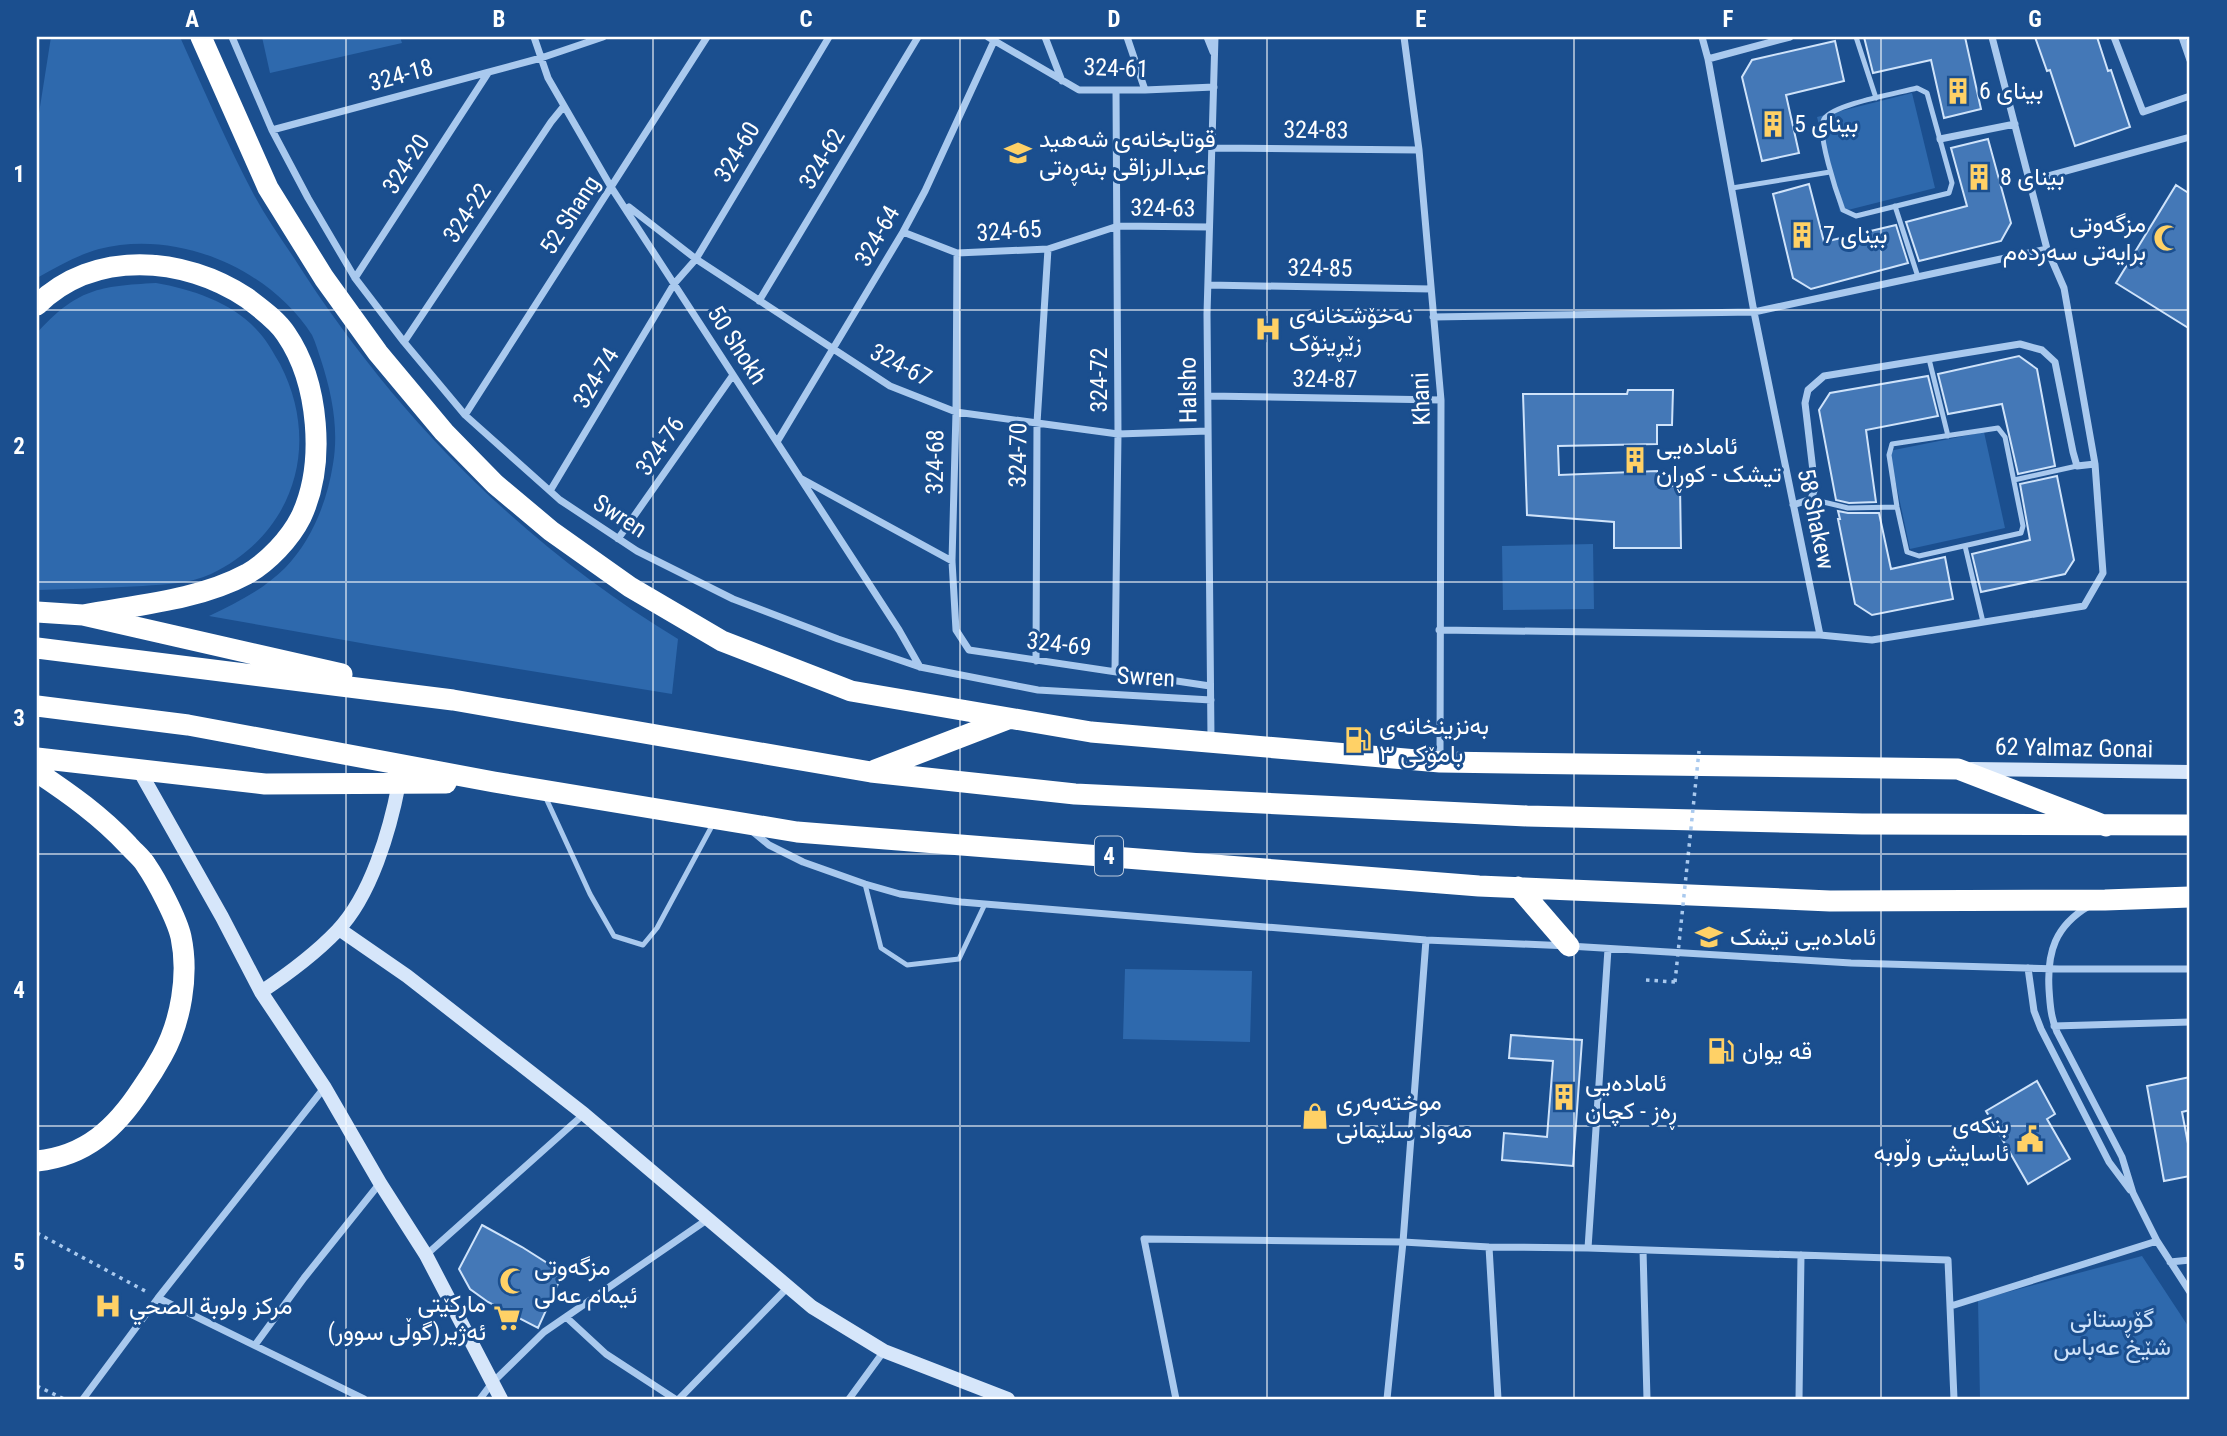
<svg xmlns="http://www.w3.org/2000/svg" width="2227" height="1436" viewBox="0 0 2227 1436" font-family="'Roboto Condensed',Vazirmatn,sans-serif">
	<rect width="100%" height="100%" fill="#1b4f8f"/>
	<path fill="#2e69ad" d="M51 37H180C204 90 227 144 254 195 266 217 280 237 294 258 393 414 520 543 678 639L672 694 372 645 209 616C236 603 263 590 285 568 312 540 327 502 333 464 339 429 332 394 321 360 318 352 316 343 312 335 269 268 177 229 99 249 77 255 57 267 37 278V126Z
		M262 37H400L402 43 270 73Z
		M1912 93 1935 188 1840 212 1817 117Z
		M156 283C191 289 231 302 256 329 266 339 273 352 280 364 322 445 294 534 211 574 189 584 167 584 143 586 108 588 72 589 37 590V333C77 289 99 286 156 283Z
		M1984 432 2005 528 1910 549 1889 451Z
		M1593 544 1594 609 1503 610 1502 546Z
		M1125 969 1252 971 1250 1042 1123 1039Z
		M2142 1256 2190 1329V1399H1980L1978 1300Z"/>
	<path fill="#4478b7" stroke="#cfe3fa" stroke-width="2" d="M1864 37H1965L1981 109 1944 118 1931 60 1873 73Z
		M2035 37H2097L2108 71 2111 70 2130 127 2075 146 2050 70 2047 71Z
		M1835 41 1844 81 1786 95 1799 153 1762 161 1742 77 1752 60Z
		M1988 139 2011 223 2001 241 1919 261 1906 222 1967 206 1951 148Z
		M1809 184 1824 242 1896 225 1908 263 1811 289 1793 278 1773 194Z
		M2176 185 2190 194V329L2116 283Z
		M2019 356 2037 369 2055 466 2018 474 2002 404 1948 414 1938 374Z
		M1928 376 1938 416 1866 430 1876 502 1849 503 1836 500 1819 410 1830 393Z
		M1628 390H1673L1672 425H1657V444L1558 446 1559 475 1657 471V486H1680L1681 548H1614V522L1527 515 1523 394H1627Z
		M2057 476 2074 560 2065 574 1981 592 1972 554 2030 540 2020 484Z
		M1838 511 1848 513H1879L1891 569 1945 557 1953 599 1872 615 1855 604 1838 519H1840Z
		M1511 1035 1582 1040 1573 1166 1502 1160 1504 1133 1547 1137 1553 1061 1509 1058Z
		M2190 1077V1110L2182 1112 2190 1154V1176L2164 1181 2147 1086Z
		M2037 1081 2055 1114 2047 1119 2070 1159 2028 1184 1986 1111Z
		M482 1225 522 1247 563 1273 538 1328 488 1302 470 1289 459 1269Z"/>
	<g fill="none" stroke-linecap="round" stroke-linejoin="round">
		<path stroke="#a9c9ee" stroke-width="3.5" stroke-dasharray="3.5 5" stroke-linecap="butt" d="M1646 980 1675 982
			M37 1233 147 1292
			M37 1386 64 1399"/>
		<path stroke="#a9c9ee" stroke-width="5" d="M1856 37 1876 98
			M1917 88 1927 93 1952 183 1949 193 1856 216 1843 210C1837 194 1816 132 1824 119 1833 104 1899 93 1917 88Z
			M1732 188 1830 172
			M1895 206 1918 277
			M1929 359 1948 436
			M1998 428 2005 437 2023 526 2021 533 1919 556 1907 552 1897 507 1889 455 1892 444Z
			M2014 480 2077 466
			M1811 499 1848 508 1897 507
			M1965 546 1983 622
			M545 796 590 894 614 936 643 945 657 928 713 824
			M865 884 881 948 907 965 959 959 985 904"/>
		<path stroke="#a9c9ee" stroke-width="7" d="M232 37 272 130 308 198 355 278 404 342 465 415 560 500 637 551 733 599 838 639 920 667 1038 690 1211 700
			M534 37 548 78 611 187 899 630 920 667
			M988 37 1079 90H1145L1214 87
			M1045 37 1062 81
			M1127 37 1145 90
			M1207 37 1213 52
			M1404 37 1419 150 1441 400 1440 759
			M2114 37 2143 112 2190 96
			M2182 37 2190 60
			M1708 59 1790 37
			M272 130 541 58 603 37
			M1940 139 2015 124
			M1212 148 1419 150
			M2030 181 2190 137
			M629 207 696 259 890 386 956 412 1118 434 1208 431
			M903 232 957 253 1048 249 1118 226 1209 227
			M957 253 956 412 952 561 956 630 969 650 1210 686
			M355 278 488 73
			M1208 285 1431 289
			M759 301 918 37
			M1433 317 1754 312 2047 249
			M404 342 551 122 564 106
			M1208 396 1441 400
			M465 415 707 37
			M777 442 903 232 925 191 994 41
			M802 479 952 561
			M550 491 674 284 696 259 829 37
			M1793 505 1811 499 1815 488 1805 403 1808 390 1824 376 2020 344 2042 350 2055 362 2073 452 2077 466 2095 464
			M618 539 733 375
			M1439 630 1820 635 1754 312 1708 59 1702 37
			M1820 635 1872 640 2084 606 2103 573 2095 464 2064 288 2047 249 1992 37
			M1036 661 1037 423 1048 249
			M1115 671 1118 434 1116 90
			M1211 739 1207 314 1215 37
			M752 831 769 845 803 862 865 884 900 894 961 902 1426 940 1569 946 1851 963 2059 969H2190
			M2089 906C2055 926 2047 952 2049 989 2050 1005 2051 1018 2057 1032L2122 1157 2133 1193 2157 1241 2190 1292
			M2028 968 2034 1011 2041 1029 2109 1162 2130 1190
			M2054 1026 2190 1022
			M1489 1247 1498 1399
			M1588 1248 1608 949
			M1643 1250 1647 1399
			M426 1255 584 1114
			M2170 1262 2190 1260
			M158 1298 364 1399
			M1951 1306 2157 1241
			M566 1317 606 1354 675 1399
			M255 1345 304 1278 380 1183
			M83 1399 158 1298 324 1088
			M480 1399 492 1383 544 1332 708 1219
			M679 1399 788 1287
			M849 1399 884 1351
			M1176 1399 1144 1239 1403 1242 1489 1247 1588 1248 1948 1260 1954 1399
			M1387 1399 1403 1242 1426 940
			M1799 1399 1801 1255"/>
		<path stroke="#d6e6fa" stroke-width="14" d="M1971 769 2190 772
			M139 770 222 917 261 992 325 1088 380 1183 426 1255 501 1399
			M339 929 407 976 584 1114 812 1307 884 1351 1008 1399
			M261 992C288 974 314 955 337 931 371 896 390 830 399 783"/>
		<path stroke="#fff" stroke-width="21" d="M201 37 268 188 324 278 378 353 444 432 495 484 551 531 630 587 722 641 851 691 1091 732 1440 762 1958 769 2106 826
			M37 305C94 249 184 256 247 298 260 308 277 320 286 334 319 382 326 464 301 517 290 539 268 562 247 574 199 600 136 605 83 615
			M37 612 83 615 342 674
			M37 648 453 700 871 772 1075 794 1527 816 1862 824 2190 825
			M37 706 188 725 494 782 797 832 1479 886 1830 901 2105 900 2190 897
			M37 758 265 784 446 783
			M875 770 1008 719
			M37 772C70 794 101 816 128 845 134 852 142 858 146 865 157 881 177 919 181 937 189 975 181 1022 162 1056 156 1067 149 1078 142 1088 116 1128 86 1156 37 1161
			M1518 887 1569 946"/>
		<path stroke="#a9c9ee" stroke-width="3.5" stroke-dasharray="3.5 5" stroke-linecap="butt" d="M1675 982 1699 751"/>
	</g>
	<path fill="none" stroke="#fff" stroke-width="2" stroke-opacity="0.55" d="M346 37V1399M653 37V1399M960 37V1399M1267 37V1399M1574 37V1399M1881 37V1399M37 310H2190M37 582H2190M37 854H2190M37 1126H2190"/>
	<defs>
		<symbol id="building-bare" viewBox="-9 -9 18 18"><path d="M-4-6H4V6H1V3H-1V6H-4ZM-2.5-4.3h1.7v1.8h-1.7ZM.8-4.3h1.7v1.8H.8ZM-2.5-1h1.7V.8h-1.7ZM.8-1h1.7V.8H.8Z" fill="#ffd166" stroke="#1b4f8f" stroke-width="2.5" paint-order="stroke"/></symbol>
		<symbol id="school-bare" viewBox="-9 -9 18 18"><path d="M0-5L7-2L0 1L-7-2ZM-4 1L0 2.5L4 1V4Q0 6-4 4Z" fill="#ffd166" stroke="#1b4f8f" stroke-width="2.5" paint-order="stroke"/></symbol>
		<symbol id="mosque-bare" viewBox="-9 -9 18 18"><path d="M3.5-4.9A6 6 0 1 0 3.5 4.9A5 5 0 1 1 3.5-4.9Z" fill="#ffd166" stroke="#1b4f8f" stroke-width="2.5" paint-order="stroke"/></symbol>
		<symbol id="hospital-bare" viewBox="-9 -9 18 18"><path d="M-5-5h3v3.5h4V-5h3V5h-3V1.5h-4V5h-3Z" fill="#ffd166" stroke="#1b4f8f" stroke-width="2.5" paint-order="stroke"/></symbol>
		<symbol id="fuel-bare" viewBox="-9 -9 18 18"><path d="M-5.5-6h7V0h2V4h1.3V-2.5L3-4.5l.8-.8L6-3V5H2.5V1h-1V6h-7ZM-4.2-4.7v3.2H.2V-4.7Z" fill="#ffd166" stroke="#1b4f8f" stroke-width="2.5" paint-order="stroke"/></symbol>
		<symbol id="shop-bare" viewBox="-9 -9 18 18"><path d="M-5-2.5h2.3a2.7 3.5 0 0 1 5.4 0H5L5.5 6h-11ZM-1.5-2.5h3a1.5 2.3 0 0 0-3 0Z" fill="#ffd166" stroke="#1b4f8f" stroke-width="2.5" paint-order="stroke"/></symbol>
		<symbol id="civic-bare" viewBox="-9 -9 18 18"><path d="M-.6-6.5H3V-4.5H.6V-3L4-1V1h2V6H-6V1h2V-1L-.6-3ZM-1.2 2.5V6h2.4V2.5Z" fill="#ffd166" stroke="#1b4f8f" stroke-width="2.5" paint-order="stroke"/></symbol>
		<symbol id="supermarket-bare" viewBox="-9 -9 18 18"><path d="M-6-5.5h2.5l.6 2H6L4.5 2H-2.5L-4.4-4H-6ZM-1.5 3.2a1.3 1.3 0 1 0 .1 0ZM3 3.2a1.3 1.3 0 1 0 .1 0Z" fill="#ffd166" stroke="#1b4f8f" stroke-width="2.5" paint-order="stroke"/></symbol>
	</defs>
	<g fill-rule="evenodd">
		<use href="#building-bare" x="1939" y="72" width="38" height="38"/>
		<use href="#building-bare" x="1754" y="105" width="38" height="38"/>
		<use href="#school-bare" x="999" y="134" width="38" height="38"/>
		<use href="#building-bare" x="1960" y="158" width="38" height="38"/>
		<use href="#building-bare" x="1783" y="216" width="38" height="38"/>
		<use href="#mosque-bare" x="2148" y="219" width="38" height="38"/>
		<use href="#hospital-bare" x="1249" y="310" width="38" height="38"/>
		<use href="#building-bare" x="1616" y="441" width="38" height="38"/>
		<use href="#fuel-bare" x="1339" y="721" width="38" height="38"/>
		<use href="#school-bare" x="1690" y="918" width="38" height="38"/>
		<use href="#fuel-bare" x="1702" y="1032" width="38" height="38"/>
		<use href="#building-bare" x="1545" y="1078" width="38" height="38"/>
		<use href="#shop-bare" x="1296" y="1097" width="38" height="38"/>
		<use href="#civic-bare" x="2011" y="1120" width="38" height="38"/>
		<use href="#mosque-bare" x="494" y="1262" width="38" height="38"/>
		<use href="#hospital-bare" x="89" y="1287" width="38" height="38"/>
		<use href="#supermarket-bare" x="488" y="1299" width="38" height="38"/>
	</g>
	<g text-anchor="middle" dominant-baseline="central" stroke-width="6" stroke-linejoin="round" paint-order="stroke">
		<rect fill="#1b4f8f" stroke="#bbcadd" stroke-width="2" x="1095" y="836.5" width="28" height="39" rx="5"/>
		<g font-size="23" font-weight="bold" fill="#fff">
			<text x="1109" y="856">4</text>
		</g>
		<g font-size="24" fill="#fff" stroke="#1b4f8f">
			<text transform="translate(1116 68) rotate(2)">324-61</text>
			<text transform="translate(401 75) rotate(-15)">324-18</text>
			<text transform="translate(1316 130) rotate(1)">324-83</text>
			<text transform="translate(737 152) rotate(-59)">324-60</text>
			<text transform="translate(822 159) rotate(-59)">324-62</text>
			<text transform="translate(406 164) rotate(-57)">324-20</text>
			<text transform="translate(1163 208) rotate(1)">324-63</text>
			<text transform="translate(467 213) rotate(-56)">324-22</text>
			<text transform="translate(570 215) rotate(-57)">52 Shang</text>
			<text transform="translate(1009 231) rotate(-4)">324-65</text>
			<text transform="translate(877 236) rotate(-60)">324-64</text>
			<text transform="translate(1320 268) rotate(1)">324-85</text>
			<text transform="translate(737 345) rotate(57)">50 Shokh</text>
			<text transform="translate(901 365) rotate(27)">324-67</text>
			<text transform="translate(596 378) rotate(-59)">324-74</text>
			<text transform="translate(1325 379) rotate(1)">324-87</text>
			<text transform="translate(1099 380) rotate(-90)">324-72</text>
			<text transform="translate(1188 390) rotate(-91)">Halsho</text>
			<text transform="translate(1421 399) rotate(-92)">Khani</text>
			<text transform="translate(660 446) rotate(-55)">324-76</text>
			<text transform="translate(1018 455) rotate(-89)">324-70</text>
			<text transform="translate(935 462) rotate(-89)">324-68</text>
			<text transform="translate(620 516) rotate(33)">Swren</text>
			<text transform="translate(1816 519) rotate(78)">58 Shakew</text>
			<text transform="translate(1059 644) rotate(7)">324-69</text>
			<text transform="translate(1146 677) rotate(3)">Swren</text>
			<text transform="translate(2074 748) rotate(1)">62 Yalmaz Gonai</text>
		</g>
		<g font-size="24" fill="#fff" stroke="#1b4f8f" text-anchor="start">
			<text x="1979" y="91">بيناى 6</text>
			<text x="1794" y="124">بيناى 5</text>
			<text x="1039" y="139">قوتابخانەی شەهید<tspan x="1039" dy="28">عبدالرزاقی بنەڕەتی</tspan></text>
			<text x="2000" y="177">بيناى 8</text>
			<text x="2146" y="224" text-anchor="end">مزگەوتی<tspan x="2146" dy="28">برایەتی سەردەم</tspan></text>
			<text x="1823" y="235">بيناى 7</text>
			<text x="1289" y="315">نەخۆشخانەی<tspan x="1289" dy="28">زێڕینۆک</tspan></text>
			<text x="1656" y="446">ئامادەیی<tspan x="1656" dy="28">تیشک - کوڕان</tspan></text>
			<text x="1379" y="726">بەنزینخانەی<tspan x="1379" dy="28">بامۆکی ٣</tspan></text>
			<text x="1730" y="937">ئامادەیی تیشک</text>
			<text x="1742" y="1051">قه یوان</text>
			<text x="1585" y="1083">ئامادەیی<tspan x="1585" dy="28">ڕەز - کچان</tspan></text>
			<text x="1336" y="1102">موختەبەری<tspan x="1336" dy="28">مەواد سلێمانی</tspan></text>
			<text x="2009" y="1125" text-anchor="end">بنکەی<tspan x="2009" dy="28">ئاسایشی وڵوبە</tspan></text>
			<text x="534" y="1267">مزگەوتی<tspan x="534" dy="28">ئیمام عەلی</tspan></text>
			<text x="486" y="1304" text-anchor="end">مارکێتی<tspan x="486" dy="28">ئەژیر(گوڵی سوور)</tspan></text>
			<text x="129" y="1306">مركز ولوبة الصحي</text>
		</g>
		<g font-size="24" fill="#cfe3fa" stroke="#1b4f8f">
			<text x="2112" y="1319">گۆڕستانی<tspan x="2112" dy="28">شێخ عەباس</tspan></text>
		</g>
	</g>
	<rect width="2227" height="1436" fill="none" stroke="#1b4f8f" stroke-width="77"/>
	<rect x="38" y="38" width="2150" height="1360" fill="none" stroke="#fff" stroke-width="2.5"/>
	<g font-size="23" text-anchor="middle" font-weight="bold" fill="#fff">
		<text x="192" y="27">A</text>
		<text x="499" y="27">B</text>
		<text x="806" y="27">C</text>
		<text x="1114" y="27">D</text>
		<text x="1421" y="27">E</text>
		<text x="1728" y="27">F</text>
		<text x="2035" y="27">G</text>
		<text x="19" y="182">1</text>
		<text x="19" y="454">2</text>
		<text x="19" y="726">3</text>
		<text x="19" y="998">4</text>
		<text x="19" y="1270">5</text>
	</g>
</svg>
